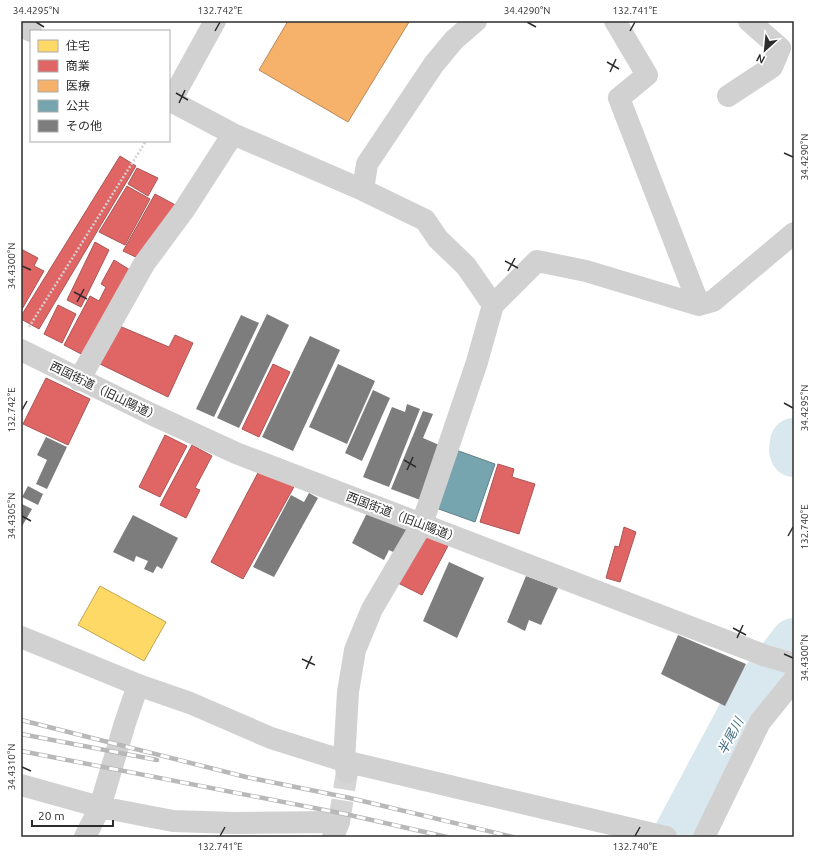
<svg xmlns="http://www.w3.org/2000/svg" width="815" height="858" viewBox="0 0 815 858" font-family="Ubuntu,'Noto Sans JP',sans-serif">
	<rect width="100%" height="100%" fill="#fff"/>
	<path fill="#ffd966" stroke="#c0a555" d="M100 586 166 622 144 661 78 625Z"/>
	<path fill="#e06666" stroke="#a55" d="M120 156 136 166 39 329 21 319V316Z
		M137 168 158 178 148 196 128 184Z
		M127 186 150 199 125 245 99 232Z
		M155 194 181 208 142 260 123 251Z
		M95 242 109 250 81 307 67 300Z
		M21 249 38 258 34 266 44 271 21 311Z
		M114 260 135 273 85 356 64 345 90 296 99 301 106 287 101 284Z
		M58 305 76 314 62 343 44 334Z
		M117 325 169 347 175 335 193 343 168 397 100 364Z
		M273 364 290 372 259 437 242 429Z
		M46 378 90 399 68 445 23 424Z
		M165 435 187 446 160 497 139 487Z
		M192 445 212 456 195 488 200 490 186 518 160 505Z
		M498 464 514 469 512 477 535 484 519 534 480 522Z
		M261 467 295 485 243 579 211 562Z
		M624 527 636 532 620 582 606 578 615 546 619 547Z
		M421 532 449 544 422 595 394 581Z"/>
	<path fill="#f6b26b" stroke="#b98a58" d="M288 21H407L409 22 348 122 259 70Z"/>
	<path fill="#76a5af" stroke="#608188" d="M456 450 495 464 475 522 436 508Z"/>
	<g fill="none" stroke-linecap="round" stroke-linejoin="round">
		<path stroke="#d9e7ee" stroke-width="48" d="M794 442 793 450 794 453
			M676 837 747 704 794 642"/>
	</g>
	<path fill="#7d7d7d" d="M267 314 289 325 239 428 217 418Z
		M241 315 259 323 214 417 196 409Z
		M310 336 340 350 293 451 262 437Z
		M338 364 375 381 347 444 309 427Z
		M373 390 390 398 362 461 345 453Z
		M407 404 420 409 389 487 363 477 392 407 405 412Z
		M423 411 433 414 423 438 444 447 423 501 391 489Z
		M46 437 67 447 47 489 36 484 47 460 37 455Z
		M28 486 43 494 38 505 22 497Z
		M309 493 318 498 274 577 253 567 291 495 304 502Z
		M22 504 32 509 21 528V506Z
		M369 509 412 529 397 554 389 550 384 560 352 543Z
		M133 515 178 538 162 569 157 566 153 573 144 569 148 561 136 556 134 562 113 552Z
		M449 562 484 578 457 638 423 621Z
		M526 576 558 588 541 625 529 620 525 631 507 622Z
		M678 635 746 664 725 706 661 674Z"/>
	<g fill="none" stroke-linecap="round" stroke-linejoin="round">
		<path stroke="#d5d5d5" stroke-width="22" stroke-dasharray="22 11" stroke-linecap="butt" d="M339 822 347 772"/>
		<path stroke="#d1d1d1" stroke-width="2.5" stroke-dasharray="2 2" stroke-linecap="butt" d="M29 327 146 141"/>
		<path stroke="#d1d1d1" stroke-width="22" d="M615 21 647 75 619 98 699 305
			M21 26 31 31
			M728 96 772 67 780 48 749 21
			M169 100 233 134 363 190 425 220 438 239 466 266 493 305 477 362 422 524 372 609 355 650 348 692 344 761 347 772
			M171 101 215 21
			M363 190 367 164 434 64 454 40 476 21
			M493 305 537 261 586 271 699 305 713 301 794 233
			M21 350 149 413 236 453 766 656 794 664
			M79 380 144 264 184 210 233 134
			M21 637 138 685 190 703 271 738 344 761 666 837
			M21 785 100 807 173 821 235 823 339 822 333 837
			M85 837 100 807 125 723 138 685
			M704 837 760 722 794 680"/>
		<defs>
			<path id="rail" d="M21 720 246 777 350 798 513 837
				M21 734 157 760
				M21 751 345 814 447 837"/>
		</defs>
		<use href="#rail" stroke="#b8b8b8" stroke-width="4.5"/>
		<use href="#rail" stroke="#fff" stroke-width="3" stroke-dasharray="9" stroke-linecap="butt"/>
	</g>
	<path fill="none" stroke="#2c2c2c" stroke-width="1.5" d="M36 22 44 27M527 22 536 27M215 31 220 22M630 31 635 22M607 62 619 69M610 72 616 59M176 93 188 100M179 103 185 90M784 153 793 157M505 261 518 268M22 266 31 270M508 271 515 258M74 292 87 299M77 302 84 289M784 403 793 408M22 410 27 401M404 460 416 467M407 470 413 457M22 516 31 521M788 536 793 527M733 628 746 635M737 638 743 625M784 654 793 658M302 659 315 665M306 669 312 656M22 767 31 771M220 836 225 827M635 836 640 827"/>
	<g text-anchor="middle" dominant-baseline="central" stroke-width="4" stroke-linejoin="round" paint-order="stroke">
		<g font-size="12" fill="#2c2c2c" stroke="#fff">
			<text transform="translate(105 391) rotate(26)">西国街道（旧山陽道）</text>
			<text transform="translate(403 517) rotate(21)">西国街道（旧山陽道）</text>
		</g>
		<g font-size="13" font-style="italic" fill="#457083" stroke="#fff">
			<text transform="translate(730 736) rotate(-62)">半尾川</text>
		</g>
	</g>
	<rect width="815" height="858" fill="none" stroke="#ffffff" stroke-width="44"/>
	<rect x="30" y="30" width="140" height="112" fill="#ffffff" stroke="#ababab"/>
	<rect x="38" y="40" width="20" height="12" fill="#ffd966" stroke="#ababab"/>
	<text x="66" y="50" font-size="12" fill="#2c2c2c">住宅</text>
	<rect x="38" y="60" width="20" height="12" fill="#e06666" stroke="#ababab"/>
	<text x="66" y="70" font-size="12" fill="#2c2c2c">商業</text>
	<rect x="38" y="80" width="20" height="12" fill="#f6b26b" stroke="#ababab"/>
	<text x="66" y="90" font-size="12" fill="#2c2c2c">医療</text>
	<rect x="38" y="100" width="20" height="12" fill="#76a5af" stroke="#ababab"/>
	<text x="66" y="110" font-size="12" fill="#2c2c2c">公共</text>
	<rect x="38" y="120" width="20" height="12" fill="#7d7d7d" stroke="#ababab"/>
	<text x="66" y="130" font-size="12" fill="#2c2c2c">その他</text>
	<g transform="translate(765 50) rotate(207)" stroke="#ffffff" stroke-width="3" paint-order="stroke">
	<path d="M0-3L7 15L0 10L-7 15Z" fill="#2c2c2c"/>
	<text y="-6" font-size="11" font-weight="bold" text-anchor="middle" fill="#2c2c2c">N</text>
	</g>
	<path d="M32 820v6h81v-6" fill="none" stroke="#2c2c2c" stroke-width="2"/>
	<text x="38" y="820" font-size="12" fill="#2c2c2c" stroke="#ffffff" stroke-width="3" paint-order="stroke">20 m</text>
	<rect x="22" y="22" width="771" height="814" fill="none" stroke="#2c2c2c" stroke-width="1.5"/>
	<g font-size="10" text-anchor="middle" fill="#2c2c2c">
		<text x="36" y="14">34.4295°N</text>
		<text x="220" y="14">132.742°E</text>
		<text x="527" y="14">34.4290°N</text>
		<text x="635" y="14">132.741°E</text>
		<text transform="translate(804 157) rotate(-90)" y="4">34.4290°N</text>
		<text transform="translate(11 266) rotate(-90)" y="4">34.4300°N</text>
		<text transform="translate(804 408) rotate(-90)" y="4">34.4295°N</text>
		<text transform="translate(11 410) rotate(-90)" y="4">132.742°E</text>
		<text transform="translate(11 516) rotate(-90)" y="4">34.4305°N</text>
		<text transform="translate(804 527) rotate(-90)" y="4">132.740°E</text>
		<text transform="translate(804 658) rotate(-90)" y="4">34.4300°N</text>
		<text transform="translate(11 767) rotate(-90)" y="4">34.4310°N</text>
		<text x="220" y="850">132.741°E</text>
		<text x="635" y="850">132.740°E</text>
	</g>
</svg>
